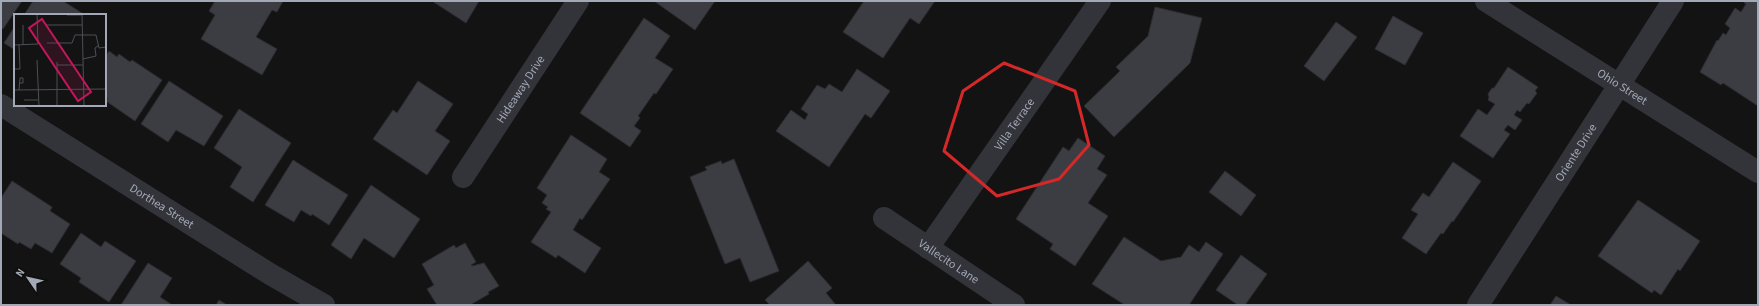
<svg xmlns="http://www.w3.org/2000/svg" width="1759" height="306" viewBox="0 0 1759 306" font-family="'Source Sans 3',sans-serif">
	<rect width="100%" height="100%" fill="#131314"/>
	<path fill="#3c3d42" stroke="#2d2c31" d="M1 1H22L3 29 1 28Z
		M33 1H63L85 15H24Z
		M215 1H283L277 12 272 10 256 37 277 49 262 75 201 39 215 15 209 11Z
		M432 1H479L466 23Z
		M654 1H715L695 30Z
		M864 1H935L919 24 910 18 883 58 843 32Z
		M1746 1H1758V106L1723 83 1721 85 1700 72 1717 40 1718 41 1723 33 1726 35 1730 28 1725 24 1735 8 1741 12 1746 4 1744 3Z
		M1155 7 1202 18 1190 63 1114 137 1084 106 1120 71 1116 67 1148 36Z
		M1393 16 1423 33 1405 65 1375 49Z
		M644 18 670 36 655 58 673 69 656 94 654 93 638 116 640 118 634 126 641 131 630 147 580 113Z
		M1336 22 1357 37 1324 81 1304 66Z
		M15 26V50L4 43Z
		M109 51 117 57 119 54 130 62 132 60 162 80 135 121 106 101 108 99 105 97V57Z
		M1508 67 1538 87 1535 91 1537 93 1529 104 1527 103 1520 112 1517 110 1514 115 1522 120 1515 130 1508 125 1504 130 1510 134 1493 158 1460 136 1478 109 1487 115 1495 104 1488 100 1489 97 1488 94 1492 88H1494Z
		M857 69 890 91 871 118 865 114 829 167 776 131 791 110 805 120 808 114 801 109 817 85 825 89 829 84 842 92Z
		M169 81 223 116 204 146 176 130 168 142 141 124Z
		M418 81 453 104 435 131 450 141 427 175 373 139 393 110 397 113Z
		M239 109 291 143 253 202 230 187 242 167 214 148Z
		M571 135 607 159 599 172 610 179 582 220 580 218 573 230 601 248 585 273 558 255 556 258 531 242 551 212 546 209 548 207 542 203 547 195 537 188Z
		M1078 138 1105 156 1097 169 1107 175 1088 203 1108 216 1075 266 1050 249 1053 244 1016 219 1063 147 1069 151Z
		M734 159 779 271 750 282 740 258 725 264 690 177 707 170 705 167 721 161 722 164Z
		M293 160 348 195 329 225 312 214 311 216 301 210 294 222 265 205Z
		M1453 162 1481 181 1453 222 1452 221 1443 234 1441 233 1426 254 1402 238 1418 214 1411 210 1423 193 1429 197Z
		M1225 171 1256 195 1241 216 1209 192Z
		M12 181 52 207 50 211 70 224 52 253 35 243 31 249 19 242 18 244 1 233V198Z
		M371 185 420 219 394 258 364 238 351 259 331 245Z
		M1638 200 1700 241 1680 271 1678 269 1661 295 1654 290 1652 293 1598 256Z
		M81 233 101 247 105 241 136 261 109 302 79 282 81 278 60 264Z
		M1124 237 1161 261 1181 257 1189 245 1199 252 1206 242 1223 254 1189 305H1125L1092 284Z
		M465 243 476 262 471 265 472 266 484 263 499 286 488 292 489 294 470 305H437L427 289 434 285 422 264 454 245 456 248Z
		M1241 255 1267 274 1245 305H1238L1216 290Z
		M808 261 832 288 826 293 836 305H770L765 300Z
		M148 263 172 278 160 297 172 305H121Z
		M1556 296 1571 305H1550Z
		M219 300 227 305H216Z"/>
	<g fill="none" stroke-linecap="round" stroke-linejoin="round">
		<g stroke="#33343a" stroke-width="22">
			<path id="s1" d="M1486 1 1758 172"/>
			<path id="s2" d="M1 105 270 274 324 305"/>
			<path id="s3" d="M463 177 578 1"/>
			<path id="s4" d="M884 218 1014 305"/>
			<path id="s5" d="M928 248 1100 1"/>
			<path id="s6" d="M1478 305 1673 1"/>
		</g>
	</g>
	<path fill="none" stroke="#d62828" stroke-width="3" stroke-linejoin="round" d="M1004 63 1075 91 1089 145 1059 179 997 196 944 151 963 91Z"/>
	<g text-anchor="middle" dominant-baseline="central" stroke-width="3" stroke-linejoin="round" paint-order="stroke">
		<g font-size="12" fill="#a3a8b6" stroke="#0e0e0f">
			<text stroke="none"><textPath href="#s1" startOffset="161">Ohio Street</textPath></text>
			<text stroke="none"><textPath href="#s3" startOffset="105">Hideaway Drive</textPath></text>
			<text stroke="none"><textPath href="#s5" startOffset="151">Villa Terrace</textPath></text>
			<text stroke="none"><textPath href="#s6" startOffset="181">Oriente Drive</textPath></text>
			<text stroke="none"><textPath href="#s2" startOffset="190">Dorthea Street</textPath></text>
			<text stroke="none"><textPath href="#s4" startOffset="78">Vallecito Lane</textPath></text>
		</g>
	</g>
	<g transform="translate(14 14)">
		<rect width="92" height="92" fill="#131314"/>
		<path fill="none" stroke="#4d4f55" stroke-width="1" d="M68 0 70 92M53 1H68M9 11V31M32 11H68M33 29H58L61 21H82L85 34 92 33M0 31 24 30 23 0M69 45 82 42 81 34 85 31M23 46 25 92M43 48V92M43 51H69M0 55H6L5 31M0 76 92 75M5 76 6 64H9V69H6M10 86H24"/>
		<path fill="#c2185b" fill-opacity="0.15" stroke="#c2185b" stroke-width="2" d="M28 5 77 78 64 87 15 14Z"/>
		<rect width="92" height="92" fill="none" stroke="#a3a8b6" stroke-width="2"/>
	</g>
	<rect width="1759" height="306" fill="none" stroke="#a3a8b6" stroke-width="4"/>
	<g transform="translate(28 278) rotate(304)" stroke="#0e0e0f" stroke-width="3" paint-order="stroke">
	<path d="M0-3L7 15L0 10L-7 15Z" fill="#a3a8b6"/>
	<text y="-6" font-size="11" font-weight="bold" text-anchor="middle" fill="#a3a8b6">N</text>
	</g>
</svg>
